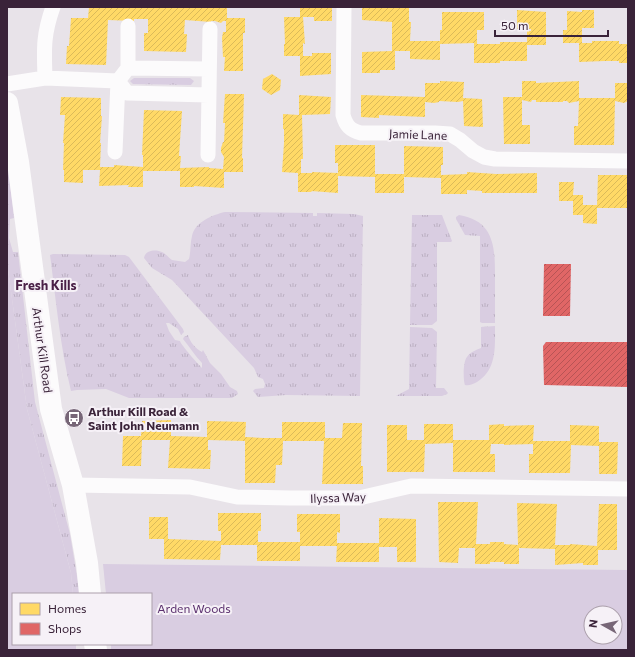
<svg xmlns="http://www.w3.org/2000/svg" width="635" height="657" viewBox="0 0 635 657" font-family="Commissioner,sans-serif">
	<defs>
		<pattern id="grass-tufts" width="24" height="20" patternUnits="userSpaceOnUse"><rect width="24" height="20" fill="#d9cde1"/><path d="M3 7l-1-3M5 7V3M7 7l1-3M15 17l-1-3M17 17v-4M19 17l1-3" fill="none" stroke="#bbb0c2"/></pattern>
		<pattern id="homes-hatch" width="6" height="6" patternUnits="userSpaceOnUse"><rect width="6" height="6" fill="#ffd966"/><path d="M-1 1l2-2M0 6l6-6M5 7l2-2" fill="none" stroke="#dbba59"/></pattern>
		<pattern id="shops-hatch" width="6" height="6" patternUnits="userSpaceOnUse"><rect width="6" height="6" fill="#e06666"/><path d="M-1 1l2-2M0 6l6-6M5 7l2-2" fill="none" stroke="#b75455"/></pattern>
	</defs>
	<rect width="100%" height="100%" fill="#e8e3e9"/>
	<path fill="url(#grass-tufts)" d="M134 78H190L194 81 191 85 133 84 130 81Z
		M7 159 14 218 10 219 9 238 13 252H18L35 402 70 534 80 594H73L71 573 27 409 7 262Z
		M225 212 313 213V216H317V213L354 214 363 216 360 396 286 395 258 397 253 391 255 389 264 388 265 384 263 379 258 377 254 368 172 280 152 268 144 258C145 250 156 249 162 252 166 254 169 258 172 260 176 261 181 261 185 262L189 259C191 251 190 244 192 236 195 222 212 215 225 212Z
		M412 215H442L452 241 451 242H437V321L432 325H410Z
		M459 215C496 221 495 250 495 280 495 294 495 309 495 323H482L480 322V236L465 235 456 219V217Z
		M53 254 125 255 129 257 183 329 184 332 181 335 178 329 169 323H166L169 331 175 340 180 341C181 345 198 364 202 368V363C195 356 190 347 183 339L184 337 188 335C190 342 195 348 202 352L203 350 210 363 221 374 230 387 237 391 238 394 232 398H129L106 389 77 390 71 391C60 346 56 300 50 255Z
		M495 326C495 347 497 370 477 382 473 384 469 386 465 385 463 380 463 361 467 357 470 352 476 350 481 348V327Z
		M410 327 432 328 437 332 436 388H444L448 393 447 394 442 396H396L409 389Z"/>
	<path fill="#d9cde1" fill-rule="evenodd" d="M7 262 27 409 71 573 73 594H13V644H76V650H7Z
		M103 564 628 570V650H111V644H151V594H106ZM591 613H615V637H591Z"/>
	<path fill="url(#homes-hatch)" d="M89 7H227V18H245V33H243V71H224L225 57H223L222 38 223 32H226V21H223L221 23 215 21H211V22L185 20 184 34H187L186 52 144 51V33H148V19H134V21L108 20 106 65 66 64 67 46H69L71 18H88Z
		M300 7H332V21H314V17H303L305 44 303 43V56H312V53H331V74L300 76V56H284V44H285L284 17H300Z
		M362 7H409V22H411L410 41H440V30H442V12H484V30H477V44H500V42H527V31H531V29H517V10L546 12V45H527V61H500V63H474V43L440 44V60L410 59V51H395V70H380V73H362V52L392 51V22L362 20Z
		M582 10H594V28H582V43H592V41H619V44H628V63H619V61H605L579 62V43H563V30H567V11L582 12Z
		M272 74 281 80 280 90 271 95 262 89 263 79Z
		M440 81 464 82 463 98 482 99 483 127 464 126 463 101 458 102 439 101V102L434 103 425 102V117L379 115V118L361 117V95L425 97V83H440Z
		M522 81H536V83L579 81V98H615V83H628V101L624 103 615 101 614 145H574V126H578L579 101 569 103 567 101H563V102H536V100H532L531 102 522 100V125H530V144H504L503 97H522Z
		M225 94H244L242 158H243V172H224V188L194 186V187H180V171H143V187H128L129 185 99 186 100 170H83V183L64 182V170H63L64 143H63L65 115H60L61 97 101 98V116H102L100 143H101L100 167H114V165L143 167V155H142L144 110 182 111 179 156H181L180 168 209 167V168L223 169 224 157 221 152V148L223 142H224L225 123H223Z
		M299 95 331 97 330 114 302 115 303 159H301V173H312V172L338 173V163H335V145H375V174H404V146L443 147V165H441V175L467 174V172L496 174 537 173V193H482V191L467 190V194H441V178L404 177V193H375V177L338 176V193L311 191 312 192H298V173L282 172 284 143V129H283V114L299 115Z
		M598 175H628V208H597V224L583 223V215H573V201H559V182H574L573 195H583V205H597Z
		M171 420V436L207 437V421L246 422 245 437 264 438H282V422H325V438H342L343 423H362L361 466H363V484H322L324 441H283L282 465H276L275 483H245V441L208 440V450H211L210 469 168 468 170 440H142L141 466H122L123 436H141L142 421Z
		M424 424H453V440H489V425L504 424V426L534 425 533 441H570V425L599 426V442H618L617 474H599V446L571 445 570 473H529V454H533V444L504 445V444H491L490 454H495V472H453V443L425 444 424 472H387V425H407V440H424Z
		M438 502H478L476 544H490V542H504V544L518 545 517 503 557 504 555 545H570V544L597 546 599 504H617V550H598V565H583V563L555 565V549L519 548V564H504V562H490V564H475V548H459L458 563 439 562Z
		M218 513H261V531H258V542H300V532H297V514H340V533L337 532V543H379V518L416 519V562H397V547H379V562H336L337 546H300V561H257V545H221L220 560 164 559V539H149V517H168V539L221 541V531H218Z"/>
	<path fill="url(#shops-hatch)" d="M544 264H571L570 316H543Z
		M546 342H627V387L544 385 543 346Z"/>
	<g fill="none" stroke-linecap="round" stroke-linejoin="round">
		<path stroke="#fcfbfc" stroke-width="15" d="M344 7 343 115C346 126 350 130 361 133H435L450 134 460 140 473 151 484 157 495 159 628 161
			M128 68V26
			M45 78C44 49 43 35 53 7
			M118 81 127 93 209 95
			M7 84 45 78 118 81
			M115 152 118 81 128 68 209 69
			M208 155 210 29
			M73 485 190 487 237 497 290 498H359L411 486 628 489"/>
		<path stroke="#fcfbfc" stroke-width="22" d="M7 103 18 162 51 409 73 485 87 563 90 594
			M95 644 96 650"/>
	</g>
	<defs>
		<symbol id="bus-disc" viewBox="-11 -11 22 22"><circle r="9.5" fill="#767" stroke="#f6f1f7"/><path d="M-5-6H5V4H4V6H2V4H-2V6H-4V4H-5ZM-3.5-4V0h7V-4ZM-3.5 1.2v1.5H-2V1.2ZM2 1.2v1.5H3.5V1.2Z" fill="#fff"/></symbol>
	</defs>
	<g fill-rule="evenodd">
		<use href="#bus-disc" x="63" y="407" width="22" height="22"/>
	</g>
	<g text-anchor="middle" dominant-baseline="central" stroke-width="4" stroke-linejoin="round" paint-order="stroke">
		<g font-size="12" fill="#3a2339" stroke="#f6f1f7">
			<text transform="translate(418 134) rotate(2)">Jamie Lane</text>
			<text transform="translate(43 350) rotate(82)">Arthur Kill Road</text>
			<text transform="translate(338 497) rotate(-2)">Ilyssa Way</text>
		</g>
		<g font-size="12" font-weight="bold" fill="#3a2339" stroke="#f6f1f7" text-anchor="start">
			<text x="88" y="411">Arthur Kill Road &amp;<tspan x="88" dy="14">Saint John Neumann</tspan></text>
		</g>
		<g font-size="12" fill="#5b306e" stroke="#f6f1f7">
			<text x="194" y="608">Arden Woods</text>
		</g>
		<g font-size="13" font-weight="bold" fill="#4a2047" stroke="#f6f1f7">
			<text x="46" y="285">Fresh Kills</text>
		</g>
	</g>
	<rect width="635" height="657" fill="none" stroke="#3a2339" stroke-width="16"/>
	<rect x="12" y="593" width="140" height="52" fill="#f6f1f7" stroke="#ab9fab"/>
	<rect x="20" y="603" width="20" height="12" fill="#ffd966" stroke="#ab9fab"/>
	<text x="48" y="613" font-size="12" fill="#3a2339">Homes</text>
	<rect x="20" y="623" width="20" height="12" fill="#e06666" stroke="#ab9fab"/>
	<text x="48" y="633" font-size="12" fill="#3a2339">Shops</text>
	<g transform="translate(603 625) rotate(278)"><circle r="19" fill="#f6f1f7" stroke="#ab9fab"/>
	<path d="M0-3L7 15L0 10L-7 15Z" fill="#776677"/>
	<text y="-6" font-size="11" font-weight="bold" text-anchor="middle" fill="#3a2339">N</text>
	</g>
	<path d="M495 30v6h113v-6" fill="none" stroke="#3a2339" stroke-width="2"/>
	<text x="501" y="30" font-size="12" fill="#3a2339" stroke="#f6f1f7" stroke-width="3" paint-order="stroke">50 m</text>
</svg>
